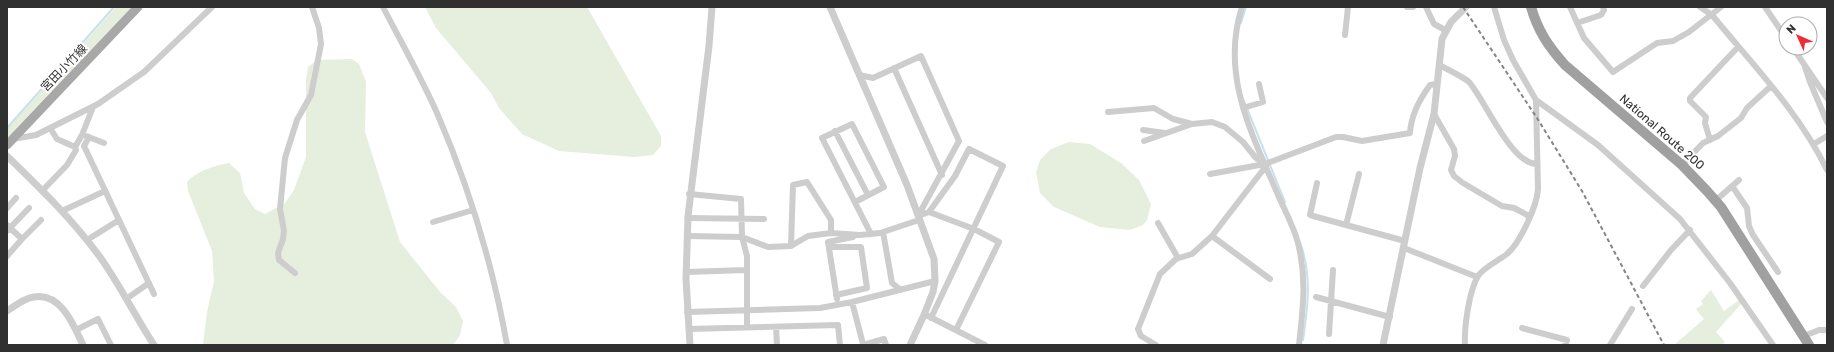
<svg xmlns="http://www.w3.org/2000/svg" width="1834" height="352" viewBox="0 0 1834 352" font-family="Rubik,'Noto Sans JP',sans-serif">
	<rect width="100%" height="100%" fill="#fff"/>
	<path fill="#e6eede" d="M116 7H133L7 140V129Z
		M425 7H587L661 136V146L653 155 634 157 559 151 522 134 499 108 491 93 436 28Z
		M352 59 359 64 366 82 365 132 400 242 440 292 456 307 463 321 460 335 453 345H203L207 312 214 281 212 251 188 191 187 182C198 170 214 166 229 163L240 173 244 193 255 209 265 214 285 203 294 190 306 157V81L308 67 317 60Z
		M1069 142 1090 144 1121 163 1139 180 1151 204 1147 220 1143 225 1130 230 1100 227 1054 207 1040 193 1036 172 1040 160 1051 149Z
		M1711 290 1724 311 1739 300 1741 304 1716 332 1725 342 1722 345H1674L1704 319 1696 309 1703 304 1701 301Z"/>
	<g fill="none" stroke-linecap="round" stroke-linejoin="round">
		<path stroke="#c9e0ee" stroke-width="2" d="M1241 23 1246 7
			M1244 101 1285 202
			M7 128 114 7
			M1300 242C1312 275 1308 306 1303 340"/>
		<path stroke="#cdcdcd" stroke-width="6" d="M383 7C401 42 421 77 437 113 469 187 493 266 507 345
			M1242 7C1220 75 1252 134 1278 195 1285 211 1294 227 1298 243 1307 279 1303 308 1299 345
			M1407 7H1413
			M1426 7 1434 24 1445 30
			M1494 7 1504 40 1513 60 1536 100 1598 145 1680 219 1730 283 1773 345
			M1570 7 1584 38 1613 72 1657 43 1673 41 1689 32 1721 7
			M1700 7 1712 15C1753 65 1799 112 1827 170
			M1765 7 1786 38
			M1577 23 1601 15 1604 10 1603 7
			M1345 35 1348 7
			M1793 48 1827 98
			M1804 64 1810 82 1827 122
			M1439 65C1445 68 1465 78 1469 82 1485 100 1511 164 1537 164
			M894 68 942 175
			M859 75 873 78 921 56 959 141 918 216
			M1243 108 1263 102 1259 84
			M1108 112 1154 108 1173 119 1192 124 1212 122 1225 127 1243 142 1256 158 1265 164
			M1434 114 1454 149 1455 156 1451 170 1454 176 1463 183 1502 206 1514 208 1529 216
			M50 128 57 139 75 147 82 135 93 107
			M1143 130 1165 133
			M835 131 868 195
			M86 136 104 143
			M89 137 84 146 154 294
			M13 139 36 135 98 104 144 72 212 7
			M1710 140 1705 123 1706 117 1690 101V98L1738 47
			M1144 141 1192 124
			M1814 144 1827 136
			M1682 165 1703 143 1718 136 1741 118 1747 108 1771 86
			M1210 174 1265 164 1336 137H1343L1362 141 1410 133C1411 115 1419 100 1430 85L1437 84
			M1317 183 1310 215 1313 216 1405 241
			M1732 186 1747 208 1749 226 1753 235 1778 272
			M42 191 67 165 76 150 75 147
			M689 194 741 199 742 237 747 256V327
			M1715 201 1739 180
			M855 202 884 187 852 124 822 138 871 234
			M7 208 16 198
			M62 211 105 191
			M929 212 955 176 969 149 1003 166 931 318
			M918 216 929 212 974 229 999 242 956 330
			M688 218 764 219
			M433 222 473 210
			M1158 223 1178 258
			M7 225 22 239 7 256
			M1346 225 1359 174
			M7 231 29 208
			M883 232 892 283 901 290
			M687 236 742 237 768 247 791 246 808 236 831 233 860 235 880 233 919 220
			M1212 236 1270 279
			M22 239 41 220
			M87 240 119 220
			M791 246 793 185 807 182 831 220V233
			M829 247H861L867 288 836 295
			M1404 248 1477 277
			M686 272 746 270
			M295 273 279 260 278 253 283 239 284 231 280 209 285 158 297 120 311 95 321 44 319 28 312 7
			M1643 286 1671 250 1690 230
			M1316 297 1390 317
			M126 299 149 283
			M837 299 828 242 853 237
			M852 302 863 344
			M687 312 820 308 852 302 935 281
			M928 316 985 345
			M776 327 777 345
			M1522 328 1567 340 1565 345
			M689 329 838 325 840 345
			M76 330 98 319 111 345
			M1329 334 1333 270
			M1804 336 1819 330H1827
			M863 345 884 339 886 345
			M1156 345 1141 336 1138 329 1160 274 1176 259 1192 254 1212 236 1266 166
			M1465 345C1464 328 1469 291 1478 276 1484 267 1498 261 1507 254 1520 243 1537 206 1538 189L1536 100
			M1610 345 1632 309"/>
		<path stroke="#cdcdcd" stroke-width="7" d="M830 7 907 185 934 259 935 281 933 292 924 315 910 345
			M7 156C40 188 73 220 100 257 120 285 135 316 154 345
			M7 311C15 306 24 298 34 297 61 292 74 326 83 345
			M690 345 686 279 688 216 709 46 712 7
			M1383 345 1420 168 1434 114 1442 39 1451 22 1466 7"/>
		<path stroke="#a8a8a8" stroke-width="9" d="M7 145 138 7"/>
		<path stroke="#a0a0a0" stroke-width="10" d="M1531 7C1538 31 1548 46 1565 65L1682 165 1707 191 1721 207 1809 345"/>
		<path stroke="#858585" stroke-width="2" stroke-dasharray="4 3" stroke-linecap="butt" d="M1463 7 1537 118 1582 191 1664 345"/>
	</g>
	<g text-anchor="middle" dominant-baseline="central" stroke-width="4" stroke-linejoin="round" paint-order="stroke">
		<g font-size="12" fill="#303030" stroke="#fff">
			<text transform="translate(64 68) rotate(-46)">宮田小竹線</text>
			<text transform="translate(1662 132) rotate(41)">National Route 200</text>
		</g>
	</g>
	<rect width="1834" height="352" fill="none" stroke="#303030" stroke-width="16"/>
	<g transform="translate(1798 36) rotate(315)"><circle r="19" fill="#ffffff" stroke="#acacac"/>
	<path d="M0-3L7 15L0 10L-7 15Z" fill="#ef2b37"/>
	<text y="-6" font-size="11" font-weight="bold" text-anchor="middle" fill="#303030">N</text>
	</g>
</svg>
